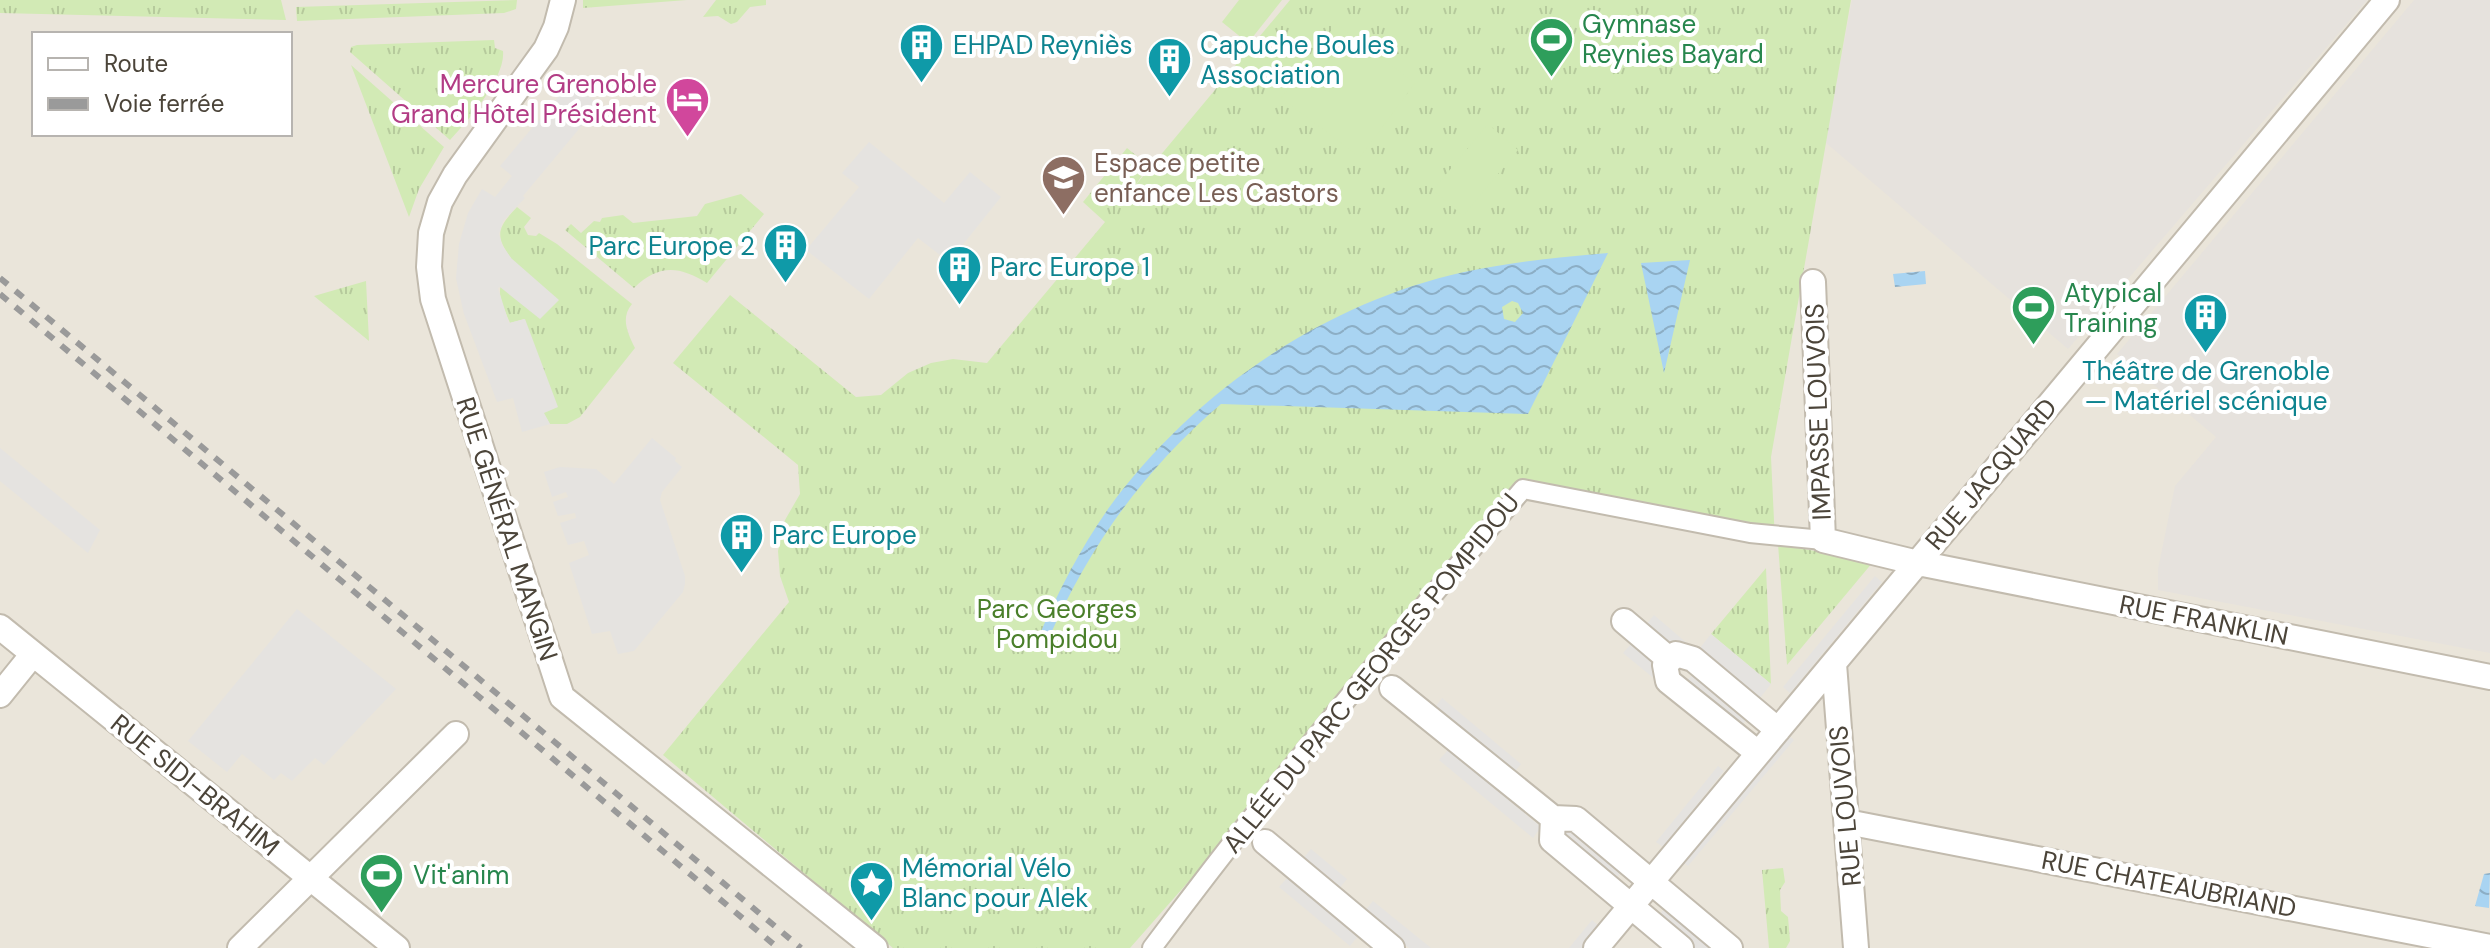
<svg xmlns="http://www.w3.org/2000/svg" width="2490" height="948" viewBox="0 0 2490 948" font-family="'DM Sans',sans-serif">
	<defs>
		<pattern id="grass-tufts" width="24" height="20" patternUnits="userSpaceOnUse" patternTransform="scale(2)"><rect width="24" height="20" fill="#d2eab5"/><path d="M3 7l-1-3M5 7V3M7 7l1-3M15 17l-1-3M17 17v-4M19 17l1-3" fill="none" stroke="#b6ca9c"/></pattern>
		<pattern id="water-waves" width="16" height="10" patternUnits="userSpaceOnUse" patternTransform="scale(2)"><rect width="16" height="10" fill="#a9d4f2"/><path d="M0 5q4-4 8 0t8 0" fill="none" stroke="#8caec5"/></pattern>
	</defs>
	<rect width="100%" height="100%" fill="#f6f3ec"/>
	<path fill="#eae5da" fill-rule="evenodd" d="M0 0H2490V948H0ZM34 34H290V134H34Z"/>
	<path fill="#e6e2dd" d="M1852 0H2367L2068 349 1825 142Z
		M2414 0H2490V653L2158 590V569L2175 486 2216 437 2117 354Z"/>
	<path fill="url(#grass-tufts)" d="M0 0H281L286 20 0 13Z
		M517 0 516 9 504 13 297 21 296 7Z
		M583 0H687L583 8Z
		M716 0H766V5L750 7 737 22 731 24 718 16 703 17Z
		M1290 0H1851L1771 457 1775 541 1528 496 1130 948H893L663 755 789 602 780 576 778 551 785 520 800 494 798 465 673 363 730 295 856 397 881 395 908 373 931 363 953 359 987 363 1105 222 1083 202 1127 148 1149 166 1134 187Z
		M494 40 495 48 503 51C506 77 468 121 450 140L350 52 351 47 357 45Z
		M351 65 444 147 419 189 409 217Z
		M741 194 764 214 707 283C679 266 659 264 634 288L565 230 571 224 581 233 594 221 600 222 602 218 623 215 633 223 697 216 705 204Z
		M517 207 531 218 524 227 528 235 536 236 539 233 557 244 632 304C620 318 628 334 635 348L580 417 567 424H550L543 412 557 407 524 319 510 323C495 288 498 292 511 258 494 235 498 227 517 207Z
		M366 281 369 341 314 296Z
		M1778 544 1873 562 1787 665Z
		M1766 568 1771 684 1711 634Z
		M1783 868 1785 882 1780 890 1781 911 1788 917 1790 941 1786 948H1769L1762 870Z"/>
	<path fill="#d2eab5" d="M1239 0H1282L1248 43 1222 22Z
		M1336 24 1415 83 1360 157 1281 98Z
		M1488 124 1518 150 1463 216 1433 190Z"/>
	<path fill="#e5e3e0" d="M571 82 599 105 523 196 525 198 503 221 499 234 502 245 511 258 559 300 540 319 500 287 498 288 509 323 525 319 558 407 544 413 550 424 522 432 513 398 497 402 464 314 456 278 459 244 468 213 482 189 495 197 512 176 500 166Z
		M869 142 944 203 970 172 1001 197 949 262 918 238 869 299 806 250 859 187 842 173Z
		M652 438 676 458 675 461 682 467 662 492 660 500 685 576V584L683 592 634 651 618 654 610 631 592 634 569 563 589 555 584 541 568 545 560 523 576 518 575 513 558 516 553 502 568 497 566 492 552 497 544 472 560 467 596 469 614 484Z
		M0 448 100 530 88 553 0 481Z
		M1875 576 1882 582 1790 693 1783 687Z
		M297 609 396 689 324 765 315 758 292 781 281 773 274 780 242 754 227 772 188 741Z
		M1654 615 1688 644 1679 654 1645 626Z
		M1711 634 1771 684 1760 698 1700 648Z
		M1632 643 1665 670 1656 680 1623 653Z
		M1696 673 1750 715 1740 728 1688 684V679Z
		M1442 698 1521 764 1512 775 1433 710Z
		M1784 732 1794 740 1688 866 1678 858Z
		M1448 750 1541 827 1533 838 1439 760Z
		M1718 766 1724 771 1663 847 1656 842Z
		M1568 826 1623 870 1613 882 1560 836Z
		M1311 849 1347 879 1338 890 1302 860Z
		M1288 877 1359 935 1350 946 1279 887Z
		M1373 901 1431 948H1409L1364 912Z
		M1667 906 1718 948H1693L1657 917Z
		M1592 920 1601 928 1585 948H1569Z"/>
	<path fill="url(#water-waves)" fill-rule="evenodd" d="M1608 253 1528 414 1221 404C1142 472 1090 545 1048 640L1039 636C1058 592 1080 549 1108 509 1192 393 1324 303 1464 272 1512 262 1559 257 1608 253ZM1512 301 1518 303 1523 313 1515 322 1504 319 1502 307Z
		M1690 260 1664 373 1641 263Z
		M1925 271 1926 284 1895 287 1893 274Z
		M2490 873 2489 908 2475 906 2484 874Z"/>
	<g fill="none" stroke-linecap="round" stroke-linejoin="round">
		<defs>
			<path id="pedestrian" d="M1152 948C1270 790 1395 638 1523 489L1750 533 1823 540"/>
			<path id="minor" d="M563 0 556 27 546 49 455 175 440 202 431 233 429 267 433 299 562 697 875 948
				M1813 282 1823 540 1918 563 2490 677
				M1624 621 1670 660
				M0 627 397 948
				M1834 664 1856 948
				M1392 688 1553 818
				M0 695 33 654
				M1758 753 1668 681 1665 665 1676 654 1693 659 1778 730
				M1847 822 2490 947
				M1265 842 1392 948
				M240 948 456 734
				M1596 948 2387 0
				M1681 948 1552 840 1553 818 1576 819 1730 948"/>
		</defs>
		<use href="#pedestrian" stroke="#c2bbae" stroke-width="22"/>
		<use href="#minor" stroke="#c2bbae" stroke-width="28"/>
		<use href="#pedestrian" stroke="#fff" stroke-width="18"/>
		<use href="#minor" stroke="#fff" stroke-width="24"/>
		<path stroke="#9a9a9a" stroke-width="6" stroke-dasharray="10 10" stroke-linecap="butt" d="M0 278 801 948
			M0 294 778 948"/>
	</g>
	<defs>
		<symbol id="stadium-pin" viewBox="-11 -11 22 30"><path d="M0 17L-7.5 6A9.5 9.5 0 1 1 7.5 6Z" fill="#2e9e5b" stroke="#fff"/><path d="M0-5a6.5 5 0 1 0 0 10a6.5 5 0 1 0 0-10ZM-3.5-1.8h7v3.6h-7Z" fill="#fff"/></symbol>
		<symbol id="building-pin" viewBox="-11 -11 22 30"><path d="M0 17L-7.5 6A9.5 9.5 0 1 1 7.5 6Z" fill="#0f9aa8" stroke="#fff"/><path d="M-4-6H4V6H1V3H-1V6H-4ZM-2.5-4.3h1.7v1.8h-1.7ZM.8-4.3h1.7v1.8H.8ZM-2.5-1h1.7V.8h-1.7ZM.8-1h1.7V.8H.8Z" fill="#fff"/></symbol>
		<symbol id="hotel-pin" viewBox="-11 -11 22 30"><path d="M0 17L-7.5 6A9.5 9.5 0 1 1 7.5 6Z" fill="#d1479c" stroke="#fff"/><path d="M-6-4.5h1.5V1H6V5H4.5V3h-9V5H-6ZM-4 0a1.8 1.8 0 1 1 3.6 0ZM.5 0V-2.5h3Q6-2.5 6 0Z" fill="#fff"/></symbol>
		<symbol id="school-pin" viewBox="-11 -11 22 30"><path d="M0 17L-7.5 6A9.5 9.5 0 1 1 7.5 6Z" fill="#8d6e63" stroke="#fff"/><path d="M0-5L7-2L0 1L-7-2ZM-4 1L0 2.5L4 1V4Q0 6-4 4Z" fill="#fff"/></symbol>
		<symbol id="sight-pin" viewBox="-11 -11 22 30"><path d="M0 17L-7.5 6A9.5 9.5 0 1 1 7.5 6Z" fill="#0f9aa8" stroke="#fff"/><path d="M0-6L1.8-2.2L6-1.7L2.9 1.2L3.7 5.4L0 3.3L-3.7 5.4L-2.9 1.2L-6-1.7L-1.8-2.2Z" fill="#fff"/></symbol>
	</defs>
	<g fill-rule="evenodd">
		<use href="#stadium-pin" x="1526" y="14" width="51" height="69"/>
		<use href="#building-pin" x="896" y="20" width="51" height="69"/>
		<use href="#building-pin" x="1144" y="34" width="51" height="69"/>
		<use href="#hotel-pin" x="662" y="74" width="51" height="69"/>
		<use href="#school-pin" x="1038" y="152" width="51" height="69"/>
		<use href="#building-pin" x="760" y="220" width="51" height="69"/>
		<use href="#building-pin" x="934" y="242" width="51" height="69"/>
		<use href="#stadium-pin" x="2008" y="282" width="51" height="69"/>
		<use href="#building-pin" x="2180" y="290" width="51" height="69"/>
		<use href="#building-pin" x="716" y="510" width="51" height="69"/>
		<use href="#stadium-pin" x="356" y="850" width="51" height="69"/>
		<use href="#sight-pin" x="846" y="858" width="51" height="69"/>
	</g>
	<g text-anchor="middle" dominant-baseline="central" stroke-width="8" stroke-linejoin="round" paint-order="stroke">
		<g font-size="26" fill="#27864d" stroke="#fff" text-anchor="start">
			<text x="1582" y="24">Gymnase<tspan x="1582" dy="30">Reynies Bayard</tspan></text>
			<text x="2064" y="293">Atypical<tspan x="2064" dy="30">Training</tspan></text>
			<text x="413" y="875">Vit'anim</text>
		</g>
		<g font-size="26" fill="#0d838f" stroke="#fff" text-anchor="start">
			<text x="953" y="45">EHPAD Reyniès</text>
			<text x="1200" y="45">Capuche Boules<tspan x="1200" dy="30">Association</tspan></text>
			<text x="755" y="246" text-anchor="end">Parc Europe 2</text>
			<text x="990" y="267">Parc Europe 1</text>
			<text x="2206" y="371" text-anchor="middle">Théâtre de Grenoble<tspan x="2206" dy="30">— Matériel scénique</tspan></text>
			<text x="772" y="535">Parc Europe</text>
			<text x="902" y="868">Mémorial Vélo<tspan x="902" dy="30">Blanc pour Alek</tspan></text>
		</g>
		<g font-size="26" fill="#b23c85" stroke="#fff" text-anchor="end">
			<text x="657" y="84">Mercure Grenoble<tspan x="657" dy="30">Grand Hôtel Président</tspan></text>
		</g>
		<g font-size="26" fill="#785e54" stroke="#fff" text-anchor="start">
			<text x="1094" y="163">Espace petite<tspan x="1094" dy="30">enfance Les Castors</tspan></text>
		</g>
		<g font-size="26" fill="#4b4439" stroke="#fff">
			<text transform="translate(1818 412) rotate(-92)">IMPASSE LOUVOIS</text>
			<text transform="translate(1991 474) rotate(-50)">RUE JACQUARD</text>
			<text transform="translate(507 529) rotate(72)">RUE GÉNÉRAL MANGIN</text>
			<text transform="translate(2204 620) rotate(11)">RUE FRANKLIN</text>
			<text transform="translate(1371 673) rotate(-51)">ALLÉE DU PARC GEORGES POMPIDOU</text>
			<text transform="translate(195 785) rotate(39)">RUE SIDI-BRAHIM</text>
			<text transform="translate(1845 806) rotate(-95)">RUE LOUVOIS</text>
			<text transform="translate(2169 884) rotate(11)">RUE CHATEAUBRIAND</text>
		</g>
		<g font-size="26" fill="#4a7f2a" stroke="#fff">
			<text x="1057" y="609">Parc Georges<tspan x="1057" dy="30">Pompidou</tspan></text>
		</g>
	</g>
	<rect x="32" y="32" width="260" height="104" fill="#ffffff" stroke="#b7b4b0" stroke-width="2"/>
	<rect x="48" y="58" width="40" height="12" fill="#ffffff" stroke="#b7b4b0" stroke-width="2"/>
	<text x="104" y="72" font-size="24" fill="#4b4439">Route</text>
	<rect x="48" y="98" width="40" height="12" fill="#9a9a9a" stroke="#b7b4b0" stroke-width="2"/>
	<text x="104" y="112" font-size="24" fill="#4b4439">Voie ferrée</text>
</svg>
